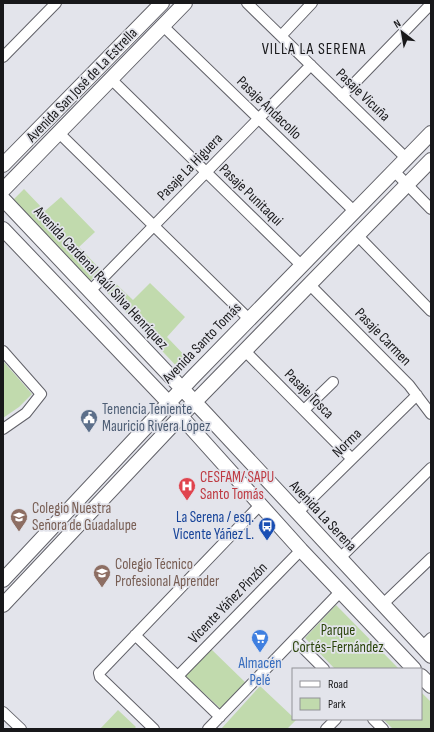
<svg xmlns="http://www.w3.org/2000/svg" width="434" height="732" viewBox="0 0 434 732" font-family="'Sofia Sans Condensed',sans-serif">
	<rect width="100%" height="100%" fill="#e3e4eb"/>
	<path fill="#c1daad" d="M24 189 45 211 61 197 95 232 79 247 101 270 90 281 12 201Z
		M111 279 133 300 150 283 185 317 167 337 190 361 180 370 102 287Z
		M3 361 32 394 19 407 3 418Z
		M336 605 399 669H335L305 638Z
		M210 648 247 684 222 710 184 675Z
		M260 686 293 717V719L296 720 287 729H221Z
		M421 692 431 702V729H393L383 719H421Z
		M118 710 136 727 134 729H100Z"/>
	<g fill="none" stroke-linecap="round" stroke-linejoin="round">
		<defs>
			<path id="minor" d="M247 3 406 158
				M163 26 354 211
				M281 36 312 3
				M3 57 56 3
				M111 79 301 265
				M342 96 431 4
				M59 133 249 319
				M394 171 431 209
				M358 236 431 311
				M310 285 409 385 431 414
				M90 291 311 65
				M3 351 41 394 26 413 3 429
				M245 351 352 459
				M304 410 333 382
				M297 513 417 395
				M339 559 431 468
				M382 605 431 558
				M135 635 220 717
				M295 640 324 669
				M422 647 431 638
				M178 676 301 550
				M3 712 21 729
				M373 719 383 729
				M154 729 100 677 99 673 260 505
				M208 729 340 592
				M326 729 336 719"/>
			<path id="secondary" d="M3 165 162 3
				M3 190 185 3
				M3 199 206 414 431 656
				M3 229 168 402 301 550 414 669
				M3 580 192 378 431 133
				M3 605 181 416 431 160
				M421 676 431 686"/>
		</defs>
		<use href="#minor" stroke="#616168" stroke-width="12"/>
		<use href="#secondary" stroke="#616168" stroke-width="16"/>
		<use href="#minor" stroke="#fff" stroke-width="10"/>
		<use href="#secondary" stroke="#fff" stroke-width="14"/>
	</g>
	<defs>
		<symbol id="civic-pin" viewBox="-11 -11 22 30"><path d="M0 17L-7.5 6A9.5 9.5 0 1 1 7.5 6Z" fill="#5c6f8a" stroke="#e3e4eb"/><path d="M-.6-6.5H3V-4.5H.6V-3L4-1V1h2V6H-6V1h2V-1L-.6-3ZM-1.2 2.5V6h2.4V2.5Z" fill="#fff"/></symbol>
		<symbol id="hospital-pin" viewBox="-11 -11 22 30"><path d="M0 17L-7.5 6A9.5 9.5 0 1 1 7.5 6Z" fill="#e0444e" stroke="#e3e4eb"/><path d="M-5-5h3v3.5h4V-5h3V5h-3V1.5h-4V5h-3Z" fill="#fff"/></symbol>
		<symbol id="school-pin" viewBox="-11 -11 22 30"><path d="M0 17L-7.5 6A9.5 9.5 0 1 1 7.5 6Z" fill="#8d6e63" stroke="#e3e4eb"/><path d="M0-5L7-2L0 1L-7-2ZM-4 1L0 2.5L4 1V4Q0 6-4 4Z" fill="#fff"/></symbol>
		<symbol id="bus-pin" viewBox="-11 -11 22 30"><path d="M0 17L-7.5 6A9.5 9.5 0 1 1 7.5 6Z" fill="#1a4fb4" stroke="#e3e4eb"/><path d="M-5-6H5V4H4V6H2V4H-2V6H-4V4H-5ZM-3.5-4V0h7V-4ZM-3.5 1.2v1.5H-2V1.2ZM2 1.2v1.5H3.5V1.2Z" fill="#fff"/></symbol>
		<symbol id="supermarket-pin" viewBox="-11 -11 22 30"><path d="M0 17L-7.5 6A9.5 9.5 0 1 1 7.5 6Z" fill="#3f7fe0" stroke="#e3e4eb"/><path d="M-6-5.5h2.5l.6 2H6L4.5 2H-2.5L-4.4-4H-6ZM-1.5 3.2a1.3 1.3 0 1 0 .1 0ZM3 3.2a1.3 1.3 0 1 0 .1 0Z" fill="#fff"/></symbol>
	</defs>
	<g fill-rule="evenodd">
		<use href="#civic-pin" x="79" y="408" width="20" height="27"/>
		<use href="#hospital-pin" x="177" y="476" width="20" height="27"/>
		<use href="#school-pin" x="9" y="507" width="20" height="27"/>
		<use href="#bus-pin" x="257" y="516" width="20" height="27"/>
		<use href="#school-pin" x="92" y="563" width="20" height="27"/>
		<use href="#supermarket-pin" x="250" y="628" width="20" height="27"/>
	</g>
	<g text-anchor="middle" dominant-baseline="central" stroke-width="3.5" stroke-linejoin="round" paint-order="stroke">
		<g font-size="15" fill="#18181a" stroke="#e3e4eb">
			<text transform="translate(82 85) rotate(-46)">Avenida San José de La Estrella</text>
			<text transform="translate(363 95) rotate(44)">Pasaje Vicuña</text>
			<text transform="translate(269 108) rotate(44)">Pasaje Andacollo</text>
			<text transform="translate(190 167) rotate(-46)">Pasaje La Higuera</text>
			<text transform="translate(251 195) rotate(44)">Pasaje Punitaqui</text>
			<text transform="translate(101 278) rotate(47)">Avenida Cardenal Raúl Silva Henríquez</text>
			<text transform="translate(383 337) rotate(46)">Pasaje Carmen</text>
			<text transform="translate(202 343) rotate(-46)">Avenida Santo Tomás</text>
			<text transform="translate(309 394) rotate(45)">Pasaje Tosca</text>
			<text transform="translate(347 443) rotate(-44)">Norma</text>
			<text transform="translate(323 516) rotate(47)">Avenida La Serena</text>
			<text transform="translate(228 603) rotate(-46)">Vicente Yáñez Pinzón</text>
		</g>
		<g font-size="15" fill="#4e5e75" stroke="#e3e4eb" text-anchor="start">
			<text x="102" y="409">Tenencia Teniente<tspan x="102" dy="17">Mauricio Rivera López</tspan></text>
		</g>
		<g font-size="15" fill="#be3a42" stroke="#e3e4eb" text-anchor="start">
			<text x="200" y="477">CESFAM/ SAPU<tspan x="200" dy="17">Santo Tomás</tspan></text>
		</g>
		<g font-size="15" fill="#785e54" stroke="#e3e4eb" text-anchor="start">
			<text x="32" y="508">Colegio Nuestra<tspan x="32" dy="17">Señora de Guadalupe</tspan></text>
			<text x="115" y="564">Colegio Técnico<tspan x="115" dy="17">Profesional Aprender</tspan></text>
		</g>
		<g font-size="15" fill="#164399" stroke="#e3e4eb" text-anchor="end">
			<text x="254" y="517">La Serena / esq.<tspan x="254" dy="17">Vicente Yáñez L.</tspan></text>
		</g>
		<g font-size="15" fill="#2b450b" stroke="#e3e4eb">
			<text x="338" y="630">Parque<tspan x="338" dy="17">Cortés-Fernández</tspan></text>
		</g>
		<g font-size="15" fill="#366cbe" stroke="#e3e4eb">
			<text x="260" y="663">Almacén<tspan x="260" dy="17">Pelé</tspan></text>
		</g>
		<g font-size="16" letter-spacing="1" fill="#18181a" stroke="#e3e4eb">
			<text x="314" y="49">VILLA LA SERENA</text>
		</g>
	</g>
	<rect width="434" height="732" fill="none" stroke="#18181a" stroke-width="8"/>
	<rect x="292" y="668" width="130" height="52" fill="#e3e4eb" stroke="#929297"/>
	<rect x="300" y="681" width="20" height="6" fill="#ffffff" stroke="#929297"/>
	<text x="328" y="688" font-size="12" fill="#18181a">Road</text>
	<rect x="300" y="698" width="20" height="12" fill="#c1daad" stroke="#929297"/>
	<text x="328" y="708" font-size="12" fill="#18181a">Park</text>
	<g transform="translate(402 32) rotate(329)" stroke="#e3e4eb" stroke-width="3" paint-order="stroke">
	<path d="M0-3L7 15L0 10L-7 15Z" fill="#18181a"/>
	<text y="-6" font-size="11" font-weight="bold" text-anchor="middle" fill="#18181a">N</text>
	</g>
</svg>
